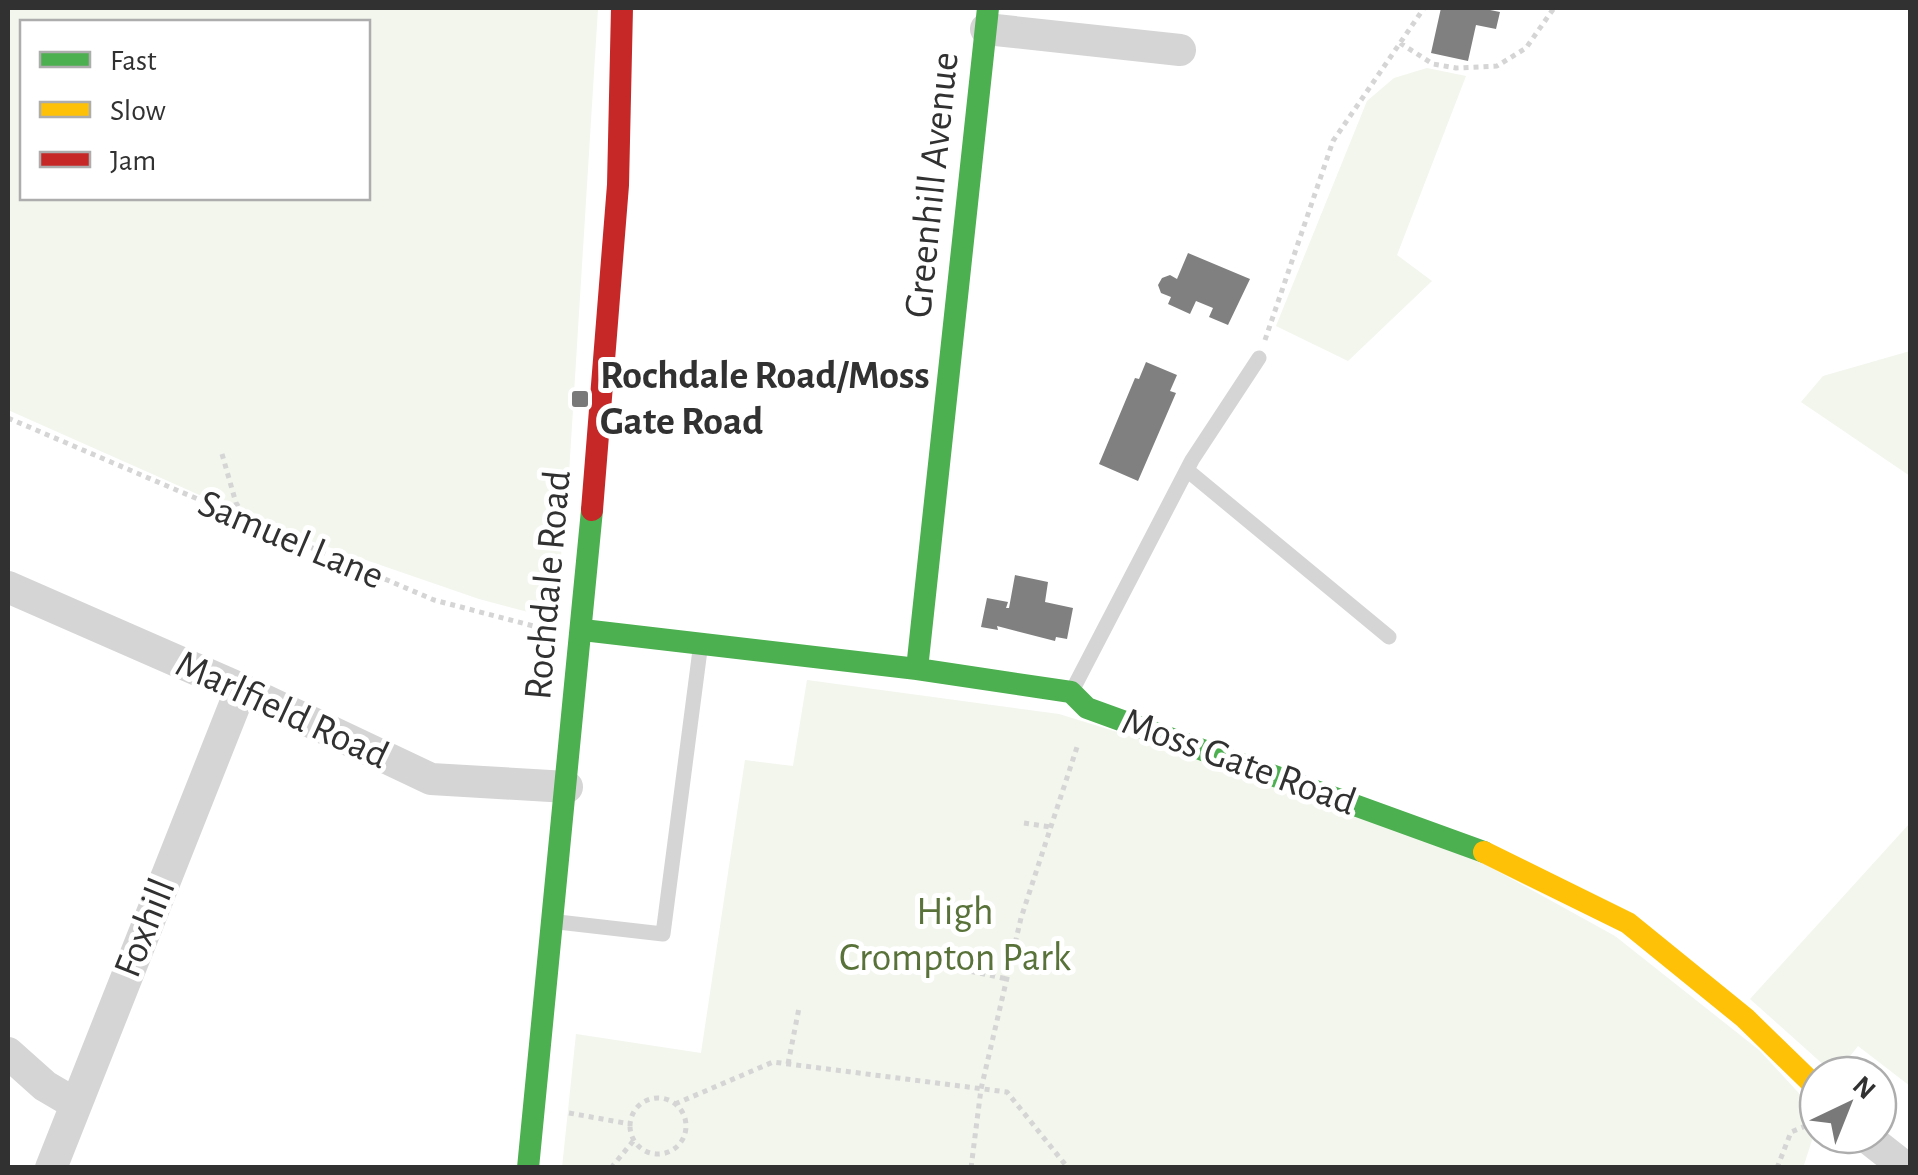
<svg xmlns="http://www.w3.org/2000/svg" width="1918" height="1175" viewBox="0 0 1918 1175" font-family="'Alegreya Sans',sans-serif">
	<rect width="100%" height="100%" fill="#fff"/>
	<path fill="#f2f6ed" fill-rule="evenodd" d="M8 8H598L569 473 555 619 479 599 276 529 8 410ZM22 22H368V198H22Z
		M1427 68 1466 76 1397 255 1432 281 1348 361 1276 326 1367 101 1394 78Z
		M1910 351V476L1801 402 1823 376Z
		M807 680 1059 714 1182 752 1479 861 1615 936 1759 1050 1818 1114V1135L1812 1140 1803 1168H562L576 1034 701 1053 745 760 793 766Z
		M1910 823V1086L1858 1046 1835 1075 1750 999Z"/>
	<path fill="#808080" d="M1441 8H1480L1500 12 1496 29 1476 25 1468 61 1431 53Z
		M1188 253 1250 279 1228 325 1209 317 1213 308 1196 301 1190 314 1168 304 1171 297 1161 293 1158 285 1162 278 1170 275 1177 279Z
		M1146 362 1177 375 1170 391 1176 393 1138 481 1099 464 1135 378 1139 379Z
		M1015 575 1048 582 1045 602 1073 608 1067 639 1056 637 1055 641 997 626 998 630 981 627 987 598 1008 602 1006 608H1009Z"/>
	<g fill="none" stroke-linecap="round" stroke-linejoin="round">
		<path stroke="#d5d5d5" stroke-width="5" stroke-dasharray="5 5" stroke-linecap="butt" d="M1400 43 1433 64 1456 68 1497 66 1526 48 1554 8
			M1265 340 1333 141 1424 8
			M8 418 434 600 545 629
			M222 454 236 503 248 521
			M1024 823 1050 827
			M951 967 1007 979
			M788 1064 799 1008
			M630 1126a28 28 0 1 1 56 0a28 28 0 1 1-56 0Z
			M675 1104 773 1062 1007 1092 1068 1168
			M569 1113 630 1124
			M611 1168 634 1140
			M971 1168 981 1089 1021 918 1078 744
			M1777 1168 1791 1132 1808 1125"/>
		<path stroke="#d5d5d5" stroke-width="15" d="M1187 470 1389 637
			M1073 689 1192 460 1259 358
			M558 922 663 934 700 650"/>
		<path stroke="#d5d5d5" stroke-width="32" d="M986 29 1180 50
			M8 587 241 689 431 779 567 787
			M8 1053 45 1086 74 1103
			M1864 1135 1906 1168
			M51 1168 241 689"/>
		<path stroke="#4caf50" stroke-width="22" d="M583 630 917 669 1071 692 1087 708 1484 852
			M917 669 988 8
			M528 1168 592 510"/>
		<path stroke="#ffc107" stroke-width="22" d="M1484 852 1628 923 1745 1018 1818 1089"/>
		<path stroke="#c62828" stroke-width="22" d="M592 510 618 185 622 8"/>
	</g>
	<rect fill="#797979" stroke="#fff" stroke-width="4" x="570" y="389" width="20" height="20" rx="5"/>
	<g text-anchor="middle" dominant-baseline="central" stroke-width="10" stroke-linejoin="round" paint-order="stroke">
		<g font-size="40" fill="#313131" stroke="#fff">
			<text transform="translate(932 185) rotate(-84)">Greenhill Avenue</text>
			<text transform="translate(291 540) rotate(23)">Samuel Lane</text>
			<text transform="translate(548 585) rotate(-85)">Rochdale Road</text>
			<text transform="translate(282 710) rotate(25)">Marlfield Road</text>
			<text transform="translate(1239 762) rotate(20)">Moss Gate Road</text>
			<text transform="translate(145 928) rotate(-68)">Foxhill</text>
		</g>
		<g font-size="40" font-weight="bold" fill="#313131" stroke="#fff" text-anchor="start">
			<text x="600" y="376">Rochdale Road/Moss<tspan x="600" dy="46">Gate Road</tspan></text>
		</g>
		<g font-size="40" fill="#587239" stroke="#fff">
			<text x="955" y="912">High<tspan x="955" dy="46">Crompton Park</tspan></text>
		</g>
	</g>
	<rect width="1918" height="1175" fill="none" stroke="#313131" stroke-width="20"/>
	<rect x="20" y="20" width="350" height="180" fill="#ffffff" stroke="#adadad" stroke-width="2.5"/>
	<rect x="40" y="52" width="50" height="15" fill="#4caf50" stroke="#adadad" stroke-width="2.5"/>
	<text x="110" y="70" font-size="30" fill="#313131">Fast</text>
	<rect x="40" y="102" width="50" height="15" fill="#ffc107" stroke="#adadad" stroke-width="2.5"/>
	<text x="110" y="120" font-size="30" fill="#313131">Slow</text>
	<rect x="40" y="152" width="50" height="15" fill="#c62828" stroke="#adadad" stroke-width="2.5"/>
	<text x="110" y="170" font-size="30" fill="#313131">Jam</text>
	<g transform="translate(1848 1105) rotate(43)"><circle r="48" fill="#ffffff" stroke="#adadad" stroke-width="2.5"/>
	<path d="M0-8L18 38L0 25L-18 38Z" fill="#797979"/>
	<text y="-15" font-size="28" font-weight="bold" text-anchor="middle" fill="#313131">N</text>
	</g>
</svg>
